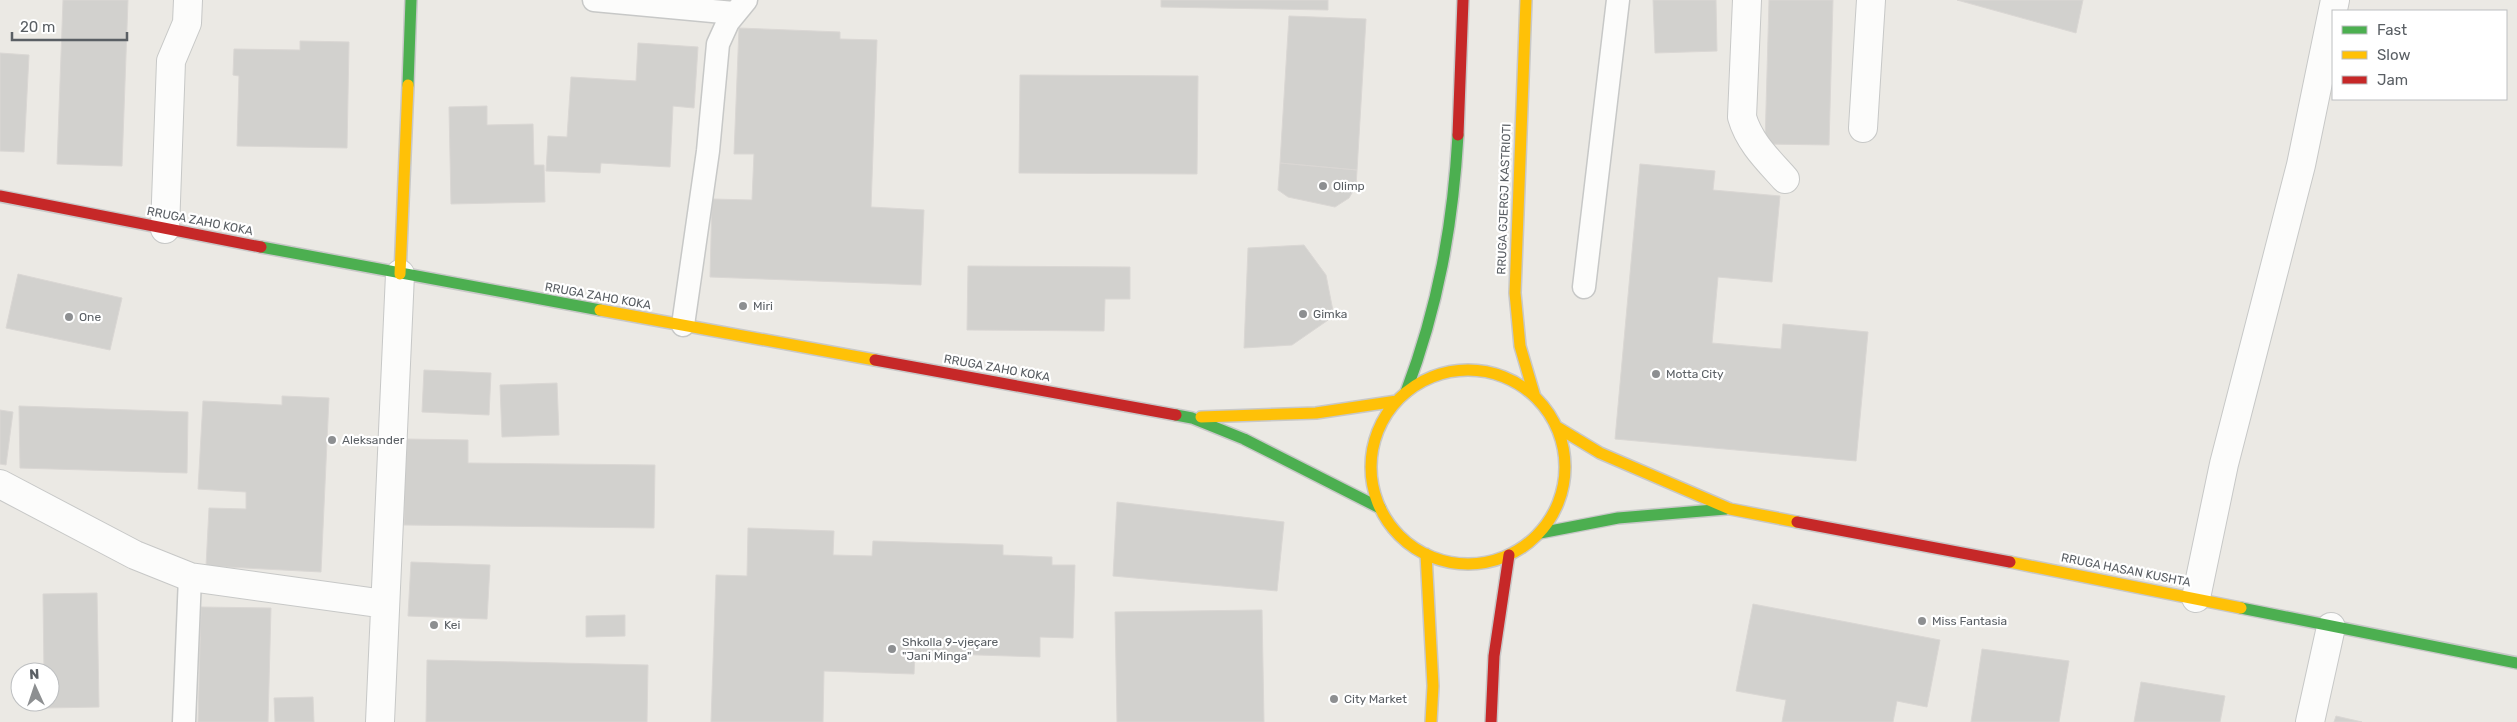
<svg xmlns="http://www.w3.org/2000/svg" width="2517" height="722" viewBox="0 0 2517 722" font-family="Rubik,sans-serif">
	<rect width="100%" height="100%" fill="#ebe9e4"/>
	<path fill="#d2d1ce" stroke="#dad7d4" d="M63 0H128L122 166 57 164Z
		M1161 0H1328V10L1161 7Z
		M1653 0H1716L1717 51 1655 53Z
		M1769 0H1833L1829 145 1765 144Z
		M1957 0H2083L2076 33Z
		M1289 16 1366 19 1357 170 1280 163Z
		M739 28 840 32V39L877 40 871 207 924 210 921 285 710 277 712 199 752 200 754 154H734Z
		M300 41 349 42 347 148 237 146 239 76 233 75 234 49 300 50Z
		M638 43 698 47 694 108 673 106 670 167 601 163 600 173 546 171 548 136 567 137 571 77 636 81Z
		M0 53 29 55 24 152 0 151Z
		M1020 75 1198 76 1197 174 1019 173Z
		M487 106V125L533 124 534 165H544L545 202 451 204 449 107Z
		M1280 163 1357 170 1356 186 1349 198 1335 207 1288 197 1278 190Z
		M1640 164 1715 171 1713 190 1780 196 1772 282 1718 277 1712 343 1781 349 1783 324 1868 332 1856 461 1615 439Z
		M1304 245 1326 275 1334 316 1292 345 1244 348 1248 248Z
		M968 266 1130 267V299H1105L1104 331 967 330Z
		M18 274 122 298 110 350 6 328Z
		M424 370 491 373 489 415 422 412Z
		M557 383 559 435 502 437 500 385Z
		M282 396 329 398 321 572 206 566 209 508 246 509V492L198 489 203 401 282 405Z
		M19 406 188 412 187 473 20 468Z
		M0 410 13 412 6 465 0 464Z
		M405 439 468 440V463L655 465 654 528 404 525Z
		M1117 502 1284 522 1277 591 1113 576Z
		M748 528 834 531 833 555 872 556 873 541 1003 545V555L1052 557V565H1075L1073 638 1040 637V657L915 653 914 674 824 671 823 722H711L716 575 747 576Z
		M411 562 490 565 487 619 408 616Z
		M97 593 99 707 45 708V702H50V672H44L43 594Z
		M1753 604 1940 640 1927 707 1897 701 1893 722H1782L1786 700 1736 691Z
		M201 607 271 608 268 722H198Z
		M1262 610 1264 722H1117L1115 612Z
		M625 615V636L586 637V616Z
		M1982 649 2069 661 2059 722H1971Z
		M427 660 648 665 647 722H426Z
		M2141 682 2225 696 2220 722H2134Z
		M313 697 314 722H275L274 698Z
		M2336 716 2362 722H2334Z"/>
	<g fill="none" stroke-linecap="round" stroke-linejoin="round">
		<defs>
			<path id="lane" d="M594 0 734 13
				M1584 287 1618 0
				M683 325 708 151 718 44 728 22 746 0
				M184 722 190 577"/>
			<path id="street" d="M1747 0 1742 117C1749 142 1768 160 1785 179
				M1863 128 1871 0
				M165 229 171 61 187 23 188 0
				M0 484 135 555 190 577 385 604
				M2196 598 2224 464 2301 165 2335 0
				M380 722 400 274
				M2310 722 2331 627"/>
			<path id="fast" d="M408 85 411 0
				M261 247 600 310
				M1406 392C1438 307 1453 225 1458 135
				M1176 415 1192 418 1244 439 1380 508
				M1540 533 1618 518 1726 509
				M2241 608 2517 663"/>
			<path id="slow" d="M1526 0 1515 293 1520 346 1535 397
				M400 274 408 85
				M600 310 875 360
				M1371 467a97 97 0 1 1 194 0a97 97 0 1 1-194 0Z
				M1201 417 1316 413 1397 401
				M1557 427 1600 453 1730 509 1797 522
				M1426 554 1433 686 1431 722
				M2010 562 2241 608"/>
			<path id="jam" d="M1458 135 1463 0
				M0 196 261 247
				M875 360 1176 415
				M1797 522 2010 562
				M1491 722 1494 656 1509 555"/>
		</defs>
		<use href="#lane" stroke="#c7c8c7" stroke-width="25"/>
		<use href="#street" stroke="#c7c8c7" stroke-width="30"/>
		<use href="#fast" stroke="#c8c8c8" stroke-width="14"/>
		<use href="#slow" stroke="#c8c8c8" stroke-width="14"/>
		<use href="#jam" stroke="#c8c8c8" stroke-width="14"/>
		<use href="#lane" stroke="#fcfcfb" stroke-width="22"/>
		<use href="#street" stroke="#fcfcfb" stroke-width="28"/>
		<use href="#fast" stroke="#4caf50" stroke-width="11"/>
		<use href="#slow" stroke="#ffc107" stroke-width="11"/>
		<use href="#jam" stroke="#c62828" stroke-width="11"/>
	</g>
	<g fill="#8d8f91" stroke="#fff" stroke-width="2">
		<circle cx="1323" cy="186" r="5"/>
		<circle cx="743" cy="306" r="5"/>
		<circle cx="1303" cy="314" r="5"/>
		<circle cx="69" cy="317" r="5"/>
		<circle cx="1656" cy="374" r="5"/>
		<circle cx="332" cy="440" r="5"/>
		<circle cx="1922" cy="621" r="5"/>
		<circle cx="434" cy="625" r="5"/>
		<circle cx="892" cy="649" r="5"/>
		<circle cx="1334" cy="699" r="5"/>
	</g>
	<g text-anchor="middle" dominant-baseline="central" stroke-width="4.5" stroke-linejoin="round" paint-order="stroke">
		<g font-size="12" fill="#5a5f64" stroke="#fff" text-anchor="start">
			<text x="1333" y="186">Olimp</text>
			<text x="753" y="306">Miri</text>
			<text x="1313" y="314">Gimka</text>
			<text x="79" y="317">One</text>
			<text x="1666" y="374">Motta City</text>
			<text x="342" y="440">Aleksander</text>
			<text x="1932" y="621">Miss Fantasia</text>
			<text x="444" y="625">Kei</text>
			<text x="902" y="642">Shkolla 9-vjeçare<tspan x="902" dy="14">"Jani Minga"</tspan></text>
			<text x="1344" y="699">City Market</text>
		</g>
		<g font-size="12" fill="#5a5f64" stroke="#fff">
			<text transform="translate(1504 199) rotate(-88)">RRUGA GJERGJ KASTRIOTI</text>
			<text transform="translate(200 221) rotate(11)">RRUGA ZAHO KOKA</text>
			<text transform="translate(598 296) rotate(10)">RRUGA ZAHO KOKA</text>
			<text transform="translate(997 368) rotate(10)">RRUGA ZAHO KOKA</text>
			<text transform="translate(2126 570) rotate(11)">RRUGA HASAN KUSHTA</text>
		</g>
	</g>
	<rect x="2332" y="10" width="175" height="90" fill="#ffffff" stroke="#bdbfc1"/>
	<rect x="2342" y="26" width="25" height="8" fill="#4caf50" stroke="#bdbfc1"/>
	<text x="2377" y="35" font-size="15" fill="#5a5f64">Fast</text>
	<rect x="2342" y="51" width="25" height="8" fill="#ffc107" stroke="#bdbfc1"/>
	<text x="2377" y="60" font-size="15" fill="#5a5f64">Slow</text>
	<rect x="2342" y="76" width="25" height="8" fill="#c62828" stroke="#bdbfc1"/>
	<text x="2377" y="85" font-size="15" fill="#5a5f64">Jam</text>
	<g transform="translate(35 687) rotate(357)"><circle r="24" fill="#ffffff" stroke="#bdbfc1"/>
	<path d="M0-4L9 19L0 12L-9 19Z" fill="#8d8f91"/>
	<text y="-8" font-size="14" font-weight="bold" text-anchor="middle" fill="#5a5f64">N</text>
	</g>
	<path d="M12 32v8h115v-8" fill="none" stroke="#5a5f64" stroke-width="2.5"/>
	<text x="20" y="32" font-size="15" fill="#5a5f64" stroke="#ffffff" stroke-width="4" paint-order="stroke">20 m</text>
</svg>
